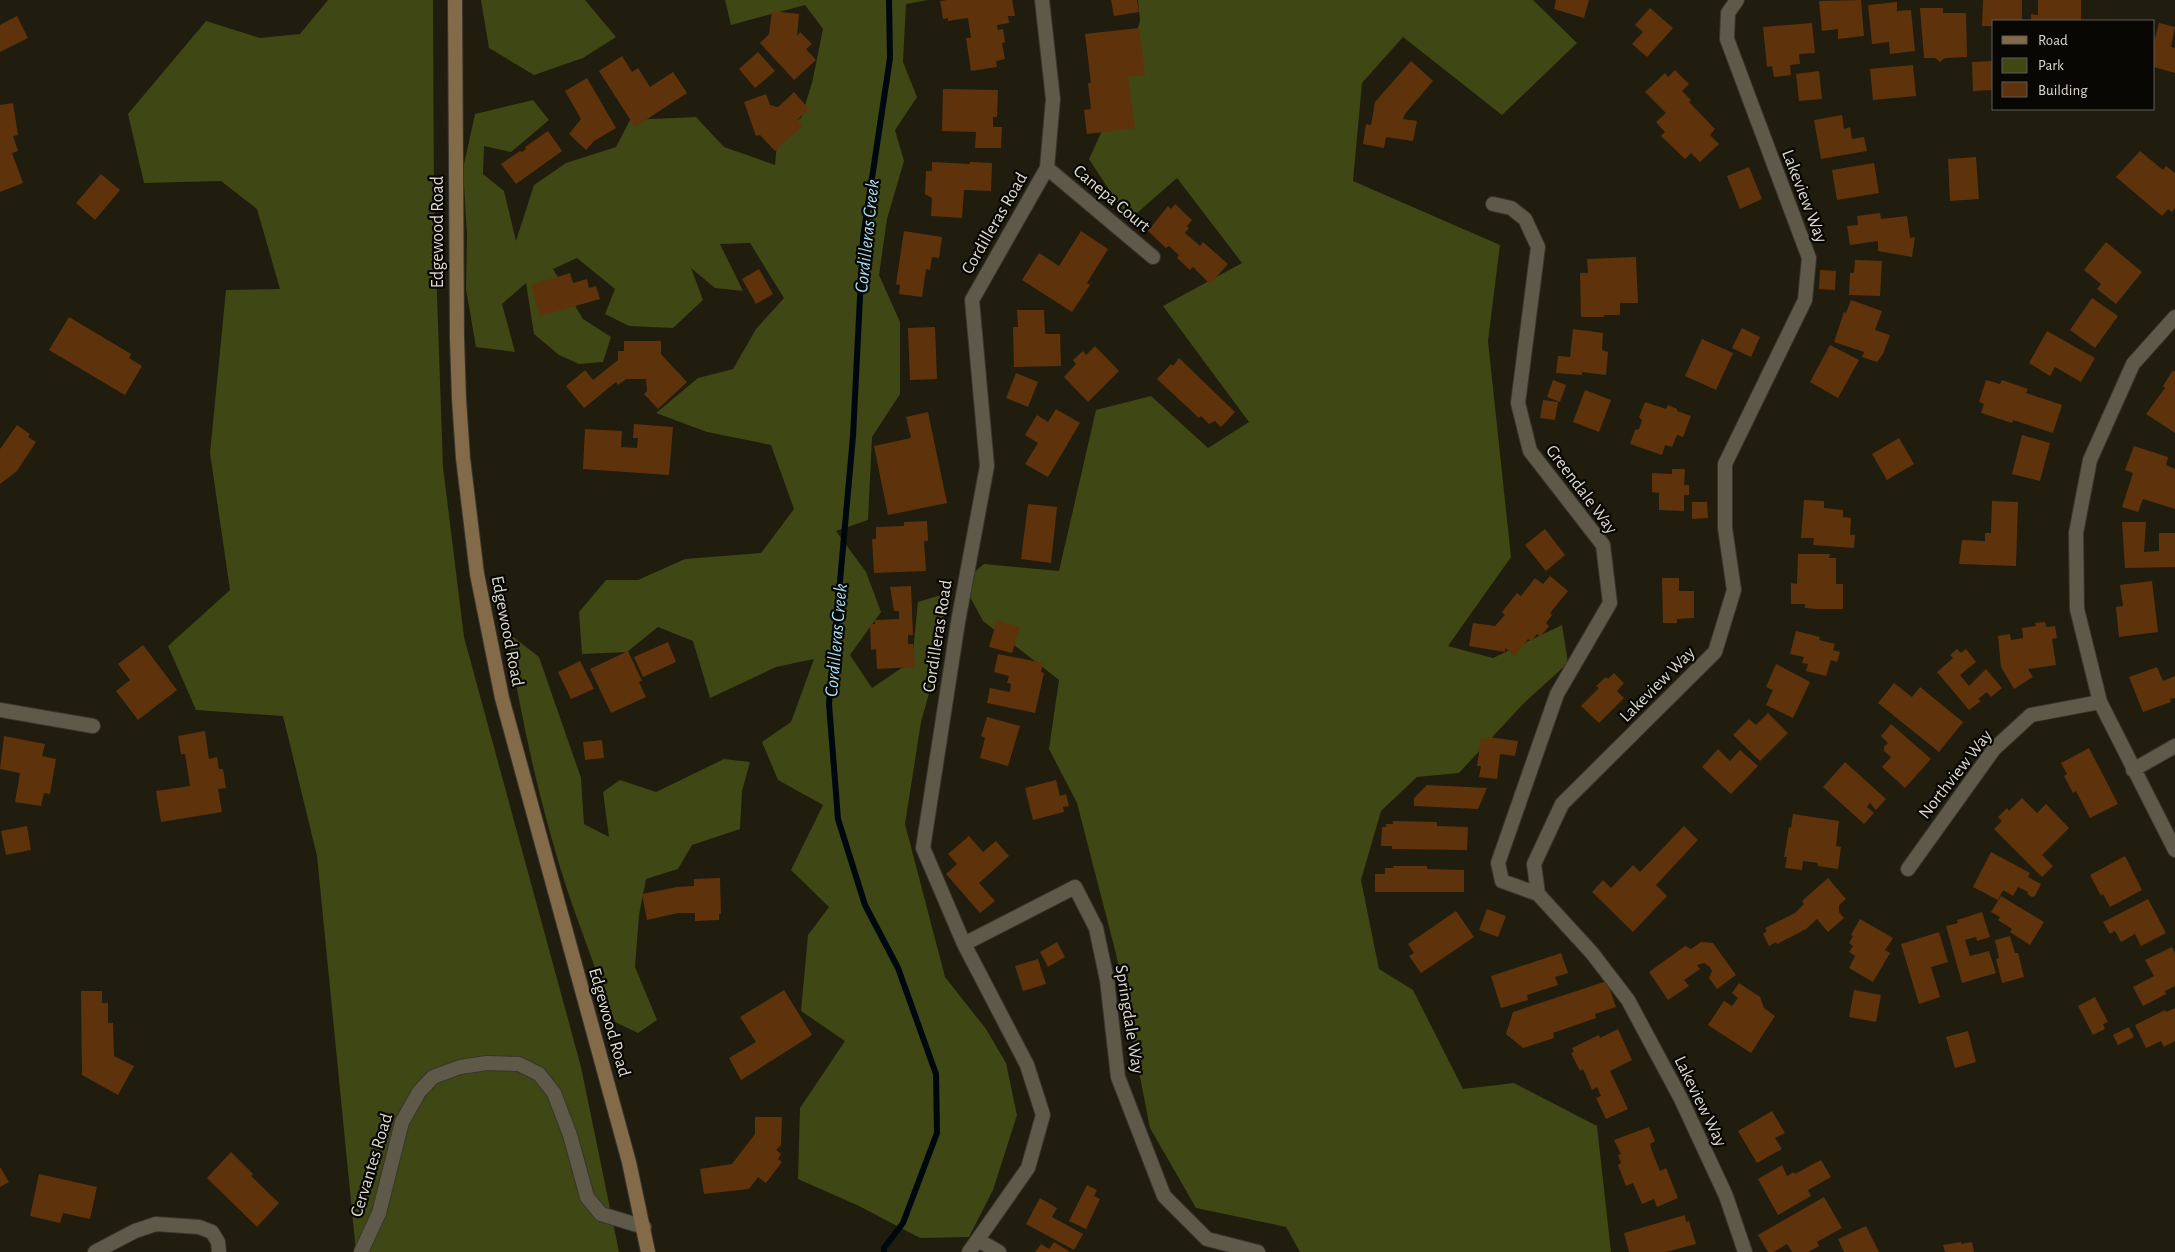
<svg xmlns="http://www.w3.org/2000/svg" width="2175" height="1252" font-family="'Alegreya Sans',sans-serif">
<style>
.green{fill:#3f4715}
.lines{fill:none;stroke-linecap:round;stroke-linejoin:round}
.stream{stroke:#00080f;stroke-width:6}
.building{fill:#5e330c}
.minor-casing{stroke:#39352e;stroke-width:16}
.secondary-casing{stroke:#39352e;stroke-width:16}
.minor{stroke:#5f594a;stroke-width:14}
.secondary{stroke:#836a49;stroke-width:14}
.labels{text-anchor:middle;stroke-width:4.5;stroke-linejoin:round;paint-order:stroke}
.street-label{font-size:18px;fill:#dedbd2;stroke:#080703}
.water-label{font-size:19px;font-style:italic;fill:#a8dff7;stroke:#080703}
</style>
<rect width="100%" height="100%" fill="#201c0e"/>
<path class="green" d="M328,0H433L434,209L443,467L464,637L581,1067L619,1252H356L317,856L283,716L196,710L168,646L230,590L210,453L226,290L280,289L257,209L221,181L144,183L128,114L206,21L260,38L300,34Z
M481,0H585L616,37L583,58L534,75L489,48Z
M725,0H928L906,4L903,62L917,97L895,130L904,161L887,219L879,275L900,322V394L872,437L868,520L836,531L866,572L881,612L850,655L872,688L912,661L918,602L944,594V640L921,722L905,824L945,977L986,1029L1006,1063L1017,1115L993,1190L969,1237L920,1238L859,1206L798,1179L800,1108L845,1041L801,1011L808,935L829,907L791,870L823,805L778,780L762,742L791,722L814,659L776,667L710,698L693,641L658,627L627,652L582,654L579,612L606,580H638L685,559L761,553L794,509L771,445L707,432L656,413L698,378L733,369L756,329L784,298L750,243L720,244L743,291L715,288L691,268L703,300L673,328L629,326L605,314L615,289L577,258L553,269L583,319L611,337L603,362L579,364L559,355L534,334L526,283L502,304L515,352L476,347L466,289L467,236L463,169L475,114L533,100L549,120L511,152L484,146L483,174L504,191L516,241L534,185L566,163L616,147L630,120L696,117L724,147L775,165L778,132L801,118L812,83L823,29L805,5L731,25Z
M1138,0H1533L1577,43L1502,115L1403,37L1362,83L1353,181L1500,245L1488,341L1511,557L1448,646L1493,658L1562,625L1568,663L1523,704L1459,773L1417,777L1381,811L1361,880L1379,969L1413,990L1463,1089L1514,1083L1597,1126L1611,1252H1300L1286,1227L1196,1208L1150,1128L1116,954L1077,803L1049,749L1059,680L983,621L962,582L984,564L1059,571L1096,410L1151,396L1208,448L1249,422L1163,306L1242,263L1177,178L1129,220L1089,159L1112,109L1140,21Z
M507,632L539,657L581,778L584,824L609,837L603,792L620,780L656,792L724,759L750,762L742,791L740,829L692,845L678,869L646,879L639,915L635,967L657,1020L638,1033L615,1022C601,983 586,944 572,904C542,816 522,724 507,632Z"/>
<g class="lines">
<path class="stream" d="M884,1252V1248L903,1223L937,1133L936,1074L898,968L865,905L838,819L829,704L853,436L863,238L890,58L889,0"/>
</g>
<path class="building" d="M947,0H1012L1015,16H1008L1009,23L997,25L998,30L1003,29L1005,42L1002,43L1005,59L996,61L997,67L971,71L966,38H971L968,18L948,21V18L943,19L940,1Z
M1111,0H1137L1139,12L1114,16Z
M1556,0H1589L1584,18L1554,9Z
M1861,0L1864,36L1838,39V29L1822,31L1819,1Z
M1983,0H2022V21H1994V26H1982Z
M2038,0H2081V21H2031V14L2038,15Z
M1897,2V11L1911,10L1915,51L1890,54L1889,42L1872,44L1868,5Z
M1650,8L1673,28L1647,57L1632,44L1643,32L1635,25Z
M1920,8H1943V13H1966L1967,57L1945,58L1940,62L1935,58H1924Z
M772,11L799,14L797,36L800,32L812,44L806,49L816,60L794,80L760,43L769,34Z
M17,16L28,38L0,52V25Z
M1812,23L1815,53L1799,54L1800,64L1790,65L1791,75L1774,77L1772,66L1767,67L1763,27Z
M2159,23L2175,27L2171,47L2175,48V73L2154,67V42Z
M1139,28L1145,75L1128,77L1135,128L1087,134L1084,110L1091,109L1088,83H1091L1085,34Z
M758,52L775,71L755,88L739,69Z
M622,56L632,72L638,68L650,87L673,72L687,93L635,127L599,71Z
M1411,61L1433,81L1405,114L1403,119L1417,121L1413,141L1386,137L1384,148L1363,144L1366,124L1371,125L1375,102Z
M1992,61L1993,90L1973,91L1972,62Z
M1913,65L1916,96L1873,100L1870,69Z
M1675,70L1689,84L1682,91L1691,100L1689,102L1715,129L1710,135L1719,144L1700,162L1691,153L1685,159L1661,136L1665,132L1656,122L1666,113L1645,92L1665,73L1668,77Z
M1819,71L1822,99L1799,101L1796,74Z
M587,78L616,128L594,141L586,150L569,134L581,119L565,91Z
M943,89L998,90L997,117H993V127H1002L1001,148H975L976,132L942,131Z
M794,92L809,109L797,120L802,126L775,151L760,135L756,136L744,102L766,94L770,105L778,107Z
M13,103L18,135L13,136L18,151L12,153L23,183L0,192V105Z
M1842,115L1844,129L1850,127L1852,139L1864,137L1867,151L1821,159L1814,120Z
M548,131L562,151L516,184L501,164L520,151L522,152L526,149L525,147Z
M2140,151L2163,170L2166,166L2175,173V208L2172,212L2168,209L2162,216L2116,177Z
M1976,157L1979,199L1950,201L1948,159Z
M932,162L970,164V162L992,163L991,191L964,190L962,218L931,216L932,198L925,194L926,171H932Z
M1874,163L1879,193L1837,200L1832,170Z
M1749,167L1762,199L1740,209L1727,176Z
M101,174L120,190L95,220L76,203Z
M1175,204L1192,220L1187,226L1189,228L1185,233L1200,246L1203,242L1228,264L1210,284L1193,267L1190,270L1177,258L1179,255L1169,246L1166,248L1148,231L1168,206L1171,209Z
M1880,213L1881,219L1907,216L1910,238L1915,237L1912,257L1878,251V241L1850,245L1847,226L1858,225L1857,216Z
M904,231L942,237L939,258L932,257L930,270L926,269L922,297L899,294L900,285L896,284Z
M1081,231L1108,249L1087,283L1090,285L1072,312L1022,280L1039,253L1059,266Z
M2106,242L2142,272L2116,304L2097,289L2101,284L2084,270Z
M1636,257L1638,303H1620V315H1604V317H1581L1580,273H1588L1587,259Z
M1855,260L1882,261L1880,296L1849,295L1850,273H1854Z
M759,269L773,294L756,304L742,279Z
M1820,270L1836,271L1835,290L1819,289Z
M570,273L573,283L587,279L589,288L596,286L600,299L540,316L531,285Z
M2092,298L2118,316L2095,348L2070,330Z
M1851,300L1882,311L1875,330L1890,335L1883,354L1877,362L1862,357L1864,352L1834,342L1844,312L1846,313Z
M1017,310H1044L1045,334H1060L1061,366L1014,367L1013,327H1018Z
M69,317L131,354L129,358L142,366L125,395L49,350Z
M935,327L937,379L910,380L908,328Z
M1742,328L1760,337L1751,357L1732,348Z
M1573,329L1603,333L1602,350L1608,352L1606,375L1582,372V375L1556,373L1558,356L1570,357Z
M2047,331L2095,358L2081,382L2055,367L2050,376L2029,363Z
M1702,339L1733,353L1716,390L1685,376Z
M624,341H661V354L687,382L658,409L644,394L647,391L646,379H626L618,385L616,382L584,408L566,386L585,370L593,380L618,360V351H624Z
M1830,345L1859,360L1838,398L1810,382Z
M1095,346L1119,371L1088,402L1064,377L1076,364L1073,360L1083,351L1086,355Z
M1179,358L1235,412L1221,427L1215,421L1209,424L1201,416L1199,418L1157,379L1171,364L1173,366Z
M2173,370L2175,372V433L2146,414L2165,388L2163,386Z
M1016,373L1038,382L1028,407L1006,398Z
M1553,380L1566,385L1560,402L1547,397Z
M1986,380L2000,384L2002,380L2028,389L2026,393L2062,405L2053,433L2013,420L2012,423L1981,413L1984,404L1979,402Z
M1585,390L1611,400L1599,432L1573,422Z
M1543,400L1558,402L1555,420L1540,418Z
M1645,402L1666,409L1668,405L1677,409V411L1691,416L1683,437L1677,435L1672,447L1665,445L1662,455L1630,444L1635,430L1639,429L1642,420L1639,417Z
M1056,409L1080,423L1048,477L1025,464L1038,443L1025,435L1037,415L1048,422Z
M928,412L947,503L888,515L874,446L911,438L906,417Z
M634,424L673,427L669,475L583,469L585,429L622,431L621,447L637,448L638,438H633Z
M17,425L30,434L28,437L36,442L17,471L0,484V449Z
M2022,435L2050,443L2040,481L2012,474Z
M1899,438L1914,464L1887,480L1872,454Z
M2134,446L2168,457L2166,465L2175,469V509L2143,499L2138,512L2122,507L2133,473L2125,470Z
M1672,469H1685L1684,485H1689V495H1684V511L1659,510V493L1652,492V473L1672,474Z
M1804,500L1824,501V508L1843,510V517L1851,518L1850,535H1855L1854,548L1813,545L1814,538H1801Z
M1992,501L2018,502L2016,566L1959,564L1962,540L1985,541V533H1991Z
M1692,502H1707L1708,518L1692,519Z
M1028,504L1057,507L1051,563L1021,559Z
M927,521L928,541H924L926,571L874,573L872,539H876V527L904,526V522Z
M2122,522H2146L2144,552L2159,551V533H2175V567L2125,568Z
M1545,529L1565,555L1546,571L1525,545Z
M1798,554H1830L1829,558H1836V584H1843V609H1816L1805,608V604H1791V583L1797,584Z
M1550,576L1568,591L1550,613L1552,615L1546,623L1549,626L1540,637L1537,634L1531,641L1528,639L1515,656L1505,648V652L1469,646L1473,623L1495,626L1505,615L1502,612L1517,593L1521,596L1535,578L1543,584Z
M1662,578H1679V591H1694V618L1677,619V623H1663Z
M2152,581L2158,632L2119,637L2116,607L2123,606L2120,585Z
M911,586L913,635H908V644H913L915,667L877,669L876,649L871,650L870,624H875V620L899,619V611H894L890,587Z
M997,620L1020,627L1012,653L989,647Z
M2045,622L2046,627L2055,626L2057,638L2052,639L2056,665L2028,669L2033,677L2014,689L2001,667L1998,636L2010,634L2011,640L2023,638L2022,628L2036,626L2035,623Z
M1796,631L1820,637L1819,640L1835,644L1833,650L1840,652L1837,662L1831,660L1826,676L1806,671L1808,664L1802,663L1804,657L1790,654Z
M668,642L676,662L643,677L634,657Z
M143,645L177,690L138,720L116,691L130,680L118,664Z
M1957,649L1961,653L1966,649L1976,662L1960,675L1969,686L1986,669L2002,688L1991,697L1987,692L1978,699L1981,701L1969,710L1937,672L1953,658L1950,655Z
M628,651L642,681L639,682L646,697L611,713L590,669Z
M998,654L1043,663L1041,672L1044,673L1035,713L987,703L990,688L1010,692L1011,684L1007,683L1009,676L994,672Z
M580,661L594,689L571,699L558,672Z
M1776,664L1810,682L1793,718L1766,705L1773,690L1766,687Z
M2157,667L2163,681L2175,676V698L2170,699L2171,702L2143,712L2129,677Z
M1614,673L1624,683L1617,691L1624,698L1599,723L1581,706L1599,688L1596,686L1606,677L1608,679Z
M1894,683L1912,697L1920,687L1963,722L1939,752L1878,703Z
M1768,713L1788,733L1760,761L1733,735L1749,719L1756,725Z
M987,717L1020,726L1008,766L980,758L985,738L981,736Z
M1891,724L1931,759L1905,788L1882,767L1891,757L1884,751V747L1888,743L1881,736Z
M205,731L209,759L217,757L219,769H223L226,788L218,789L222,812L161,822L156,791L190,786L185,754H181L178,736Z
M4,736L45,744L42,756L56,759L50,794L44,793L41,806L15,802L20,773L0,769Z
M1488,737L1518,741L1515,756L1500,754L1497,779L1479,777L1481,766H1477L1481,738L1488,739Z
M602,740L604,758L585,760L583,742Z
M2089,748L2118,804L2090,818L2076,791L2073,793L2064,776L2067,774L2061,763Z
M1718,749L1730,761L1740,750L1758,766L1731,794L1702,767Z
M1845,762L1886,799L1876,810L1870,803L1867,807L1874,813L1864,824L1823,787Z
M1056,780L1060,796L1066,794L1069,806L1063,807L1064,812L1033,820L1025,788Z
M1427,785L1487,788L1478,809L1414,806V798Z
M2022,798L2037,813L2046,804L2069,828L2042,855L2053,866L2042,877L1994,829L2002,821L1998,817L2007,808L2009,811Z
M1793,814L1839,821L1836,846L1841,847L1838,869L1818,866V863L1803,861L1802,870L1785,868L1787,857H1784L1789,827L1791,828Z
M1393,821L1437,822V826L1468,827L1467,850L1392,849V846H1381L1382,827H1386V824H1393Z
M27,826L31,850L6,855L1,831Z
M1684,826L1698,840L1656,885L1667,896L1633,932L1592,892L1603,880L1611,888L1633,865L1640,872Z
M969,836L983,852L996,841L1009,856L979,883L995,901L980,913L946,874L957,864L948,854Z
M1991,852L2030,873L2028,877L2041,884L2035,896L2032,897L2027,894L2028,892L2018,887L2013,896L2003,890L1998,900L1973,887Z
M2125,856L2142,890L2110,907L2103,894L2101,896L2090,875Z
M1393,866H1427V869L1464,870V892H1375V874H1385V868H1394Z
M720,878L721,914H719V920L695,921V913H678L647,920L642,894L677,887L694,886V879Z
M1828,878L1846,899L1839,905V912L1844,918L1828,932L1817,919L1806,929L1777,944L1776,942L1769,946L1763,934L1767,931L1765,928L1795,913L1804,904L1802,901Z
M2001,896L2044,922L2030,945L2010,932L2012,929L1998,920L2000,917L1991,912Z
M2148,899L2166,933L2141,946L2135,934L2121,942L2115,931L2110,934L2103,922Z
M1487,909L1506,916L1498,937L1479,930Z
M1456,911L1474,937L1421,973L1409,956L1414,953L1408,944Z
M1982,912L1990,937L1977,941L1976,937L1965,940L1970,956L1989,951L1996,973L1962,983L1946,926L1958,923L1957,920Z
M1860,919L1893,938L1885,950L1890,953L1873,982L1849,968L1855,956L1849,952L1853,946L1849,943L1853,936L1851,935Z
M1939,932L1948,962L1931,967L1940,997L1919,1004L1901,944Z
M2010,936L2015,953H2018L2024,977L2002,983L1996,959L1999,958L1995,940Z
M1057,942L1065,957L1048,967L1040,952Z
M1701,942L1713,943L1736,975L1717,989L1709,978L1712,971L1710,967L1704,963L1700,964L1697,965L1700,969L1684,980L1689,986L1668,1000L1649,972L1685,946L1691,949Z
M2172,947L2175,953V986L2165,991L2166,994L2143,1006L2133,987L2154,976L2145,960Z
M1561,953L1568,973L1555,977L1558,985L1527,995L1528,1000L1501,1008L1491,976Z
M1038,959L1046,984L1023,991L1015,966Z
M1607,981L1616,1007L1595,1014L1596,1018L1553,1033L1554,1038L1523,1048L1506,1034L1513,1012Z
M1739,983L1760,997L1764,1008L1775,1016L1751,1053L1708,1025L1724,1001L1732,1006L1738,998L1732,993Z
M784,990L812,1035L741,1080L729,1058L756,1042L740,1017Z
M1854,990L1881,995L1876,1022L1849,1017Z
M81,991H102V1003H108V1023H113L114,1056L134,1066L118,1095L82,1075Z
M2095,997L2108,1022L2103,1024L2105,1029L2093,1035L2078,1006Z
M2175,1008V1041L2164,1047L2161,1041L2146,1048L2135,1025L2165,1010L2166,1012Z
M2129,1027L2134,1037L2118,1045L2113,1035Z
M1618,1029L1632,1060L1610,1071L1628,1109L1606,1119L1596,1098L1601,1096L1597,1087L1592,1090L1583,1069L1580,1071L1571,1053L1574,1052L1572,1048L1599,1035L1600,1038Z
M1968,1031L1976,1062L1955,1068L1946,1037Z
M1772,1111L1785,1133L1775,1138L1782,1149L1757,1163L1738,1131Z
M755,1117H782L781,1145L776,1150L781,1154L778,1159L782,1162L766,1183L758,1177L749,1189L704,1194L700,1169L732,1164L755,1134Z
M1649,1127L1655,1141L1650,1144L1652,1151L1660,1171L1666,1168L1678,1198L1657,1207L1654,1199L1642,1204L1633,1183L1626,1186L1618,1165L1621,1163L1618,1155L1621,1154L1614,1140Z
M231,1152L253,1174L251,1176L279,1203L257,1227L207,1178Z
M1821,1160L1831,1177L1808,1190L1811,1196L1778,1215L1758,1179L1782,1165L1787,1176L1794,1172L1795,1174Z
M0,1167L9,1182L0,1187Z
M39,1174L97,1187L90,1219L63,1213L60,1223L30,1216Z
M1087,1185L1097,1190L1094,1196L1100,1199L1086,1229L1069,1221Z
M1824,1197L1842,1228L1817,1242L1819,1246L1808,1252H1792L1787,1244L1774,1252H1768L1758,1235Z
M1040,1198L1057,1208L1052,1217L1083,1234L1074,1250L1026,1224Z
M1685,1215L1686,1222L1689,1221L1696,1244L1666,1252H1629L1624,1233Z
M1866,1226L1879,1252H1844L1838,1239Z
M1054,1242L1070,1252H1035L1041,1244L1049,1249Z
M1961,1242V1244L1972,1242L1974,1252H1945L1943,1245Z"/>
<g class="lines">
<defs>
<path id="minor" d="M1737,0L1728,13L1727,39L1809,258L1805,300L1725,464V528L1734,590L1715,652L1562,804L1534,864L1538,894L1592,953L1628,1000L1681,1099L1726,1196L1745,1252
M1047,168L1153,257
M1493,204L1511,208L1525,219L1538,247L1518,403L1530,451L1603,545L1610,603L1557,694L1498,863L1502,881L1538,894
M2175,317L2133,364L2090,460L2076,533L2077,609L2100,702L2175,850
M0,710L93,726
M2133,770L2175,746
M1908,869L1994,749L2031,715L2100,702
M964,944L1075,887L1096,928L1107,980L1118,1077L1164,1196L1207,1239L1258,1252
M978,1240L999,1252
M95,1252L135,1231L156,1224L199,1227L212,1232L218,1242L219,1252
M361,1252L379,1213L402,1122L419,1092L433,1077L460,1067L487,1063L519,1064L539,1074L554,1093L570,1135L587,1197L601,1214L644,1227
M969,1252L1028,1168L1043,1115L1027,1065L964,944L923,848L958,622L987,466L972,300L1047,168L1053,99L1042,0"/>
<path id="secondary" d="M455,0L457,338L459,399L463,458L477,574L502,698L629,1162L648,1252"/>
</defs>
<use href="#minor" class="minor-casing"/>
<use href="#secondary" class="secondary-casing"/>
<use href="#minor" class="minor"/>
<use href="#secondary" class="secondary"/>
</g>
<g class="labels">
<g class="street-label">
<text transform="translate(1805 196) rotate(69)" y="6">Lakeview Way</text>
<text transform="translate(1112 198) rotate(40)" y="6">Canepa Court</text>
<text transform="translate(994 223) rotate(-60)" y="6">Cordilleras Road</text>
<text transform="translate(437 232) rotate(-90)" y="6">Edgewood Road</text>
<text transform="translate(1582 489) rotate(53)" y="6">Greendale Way</text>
<text transform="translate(508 631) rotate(79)" y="6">Edgewood Road</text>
<text transform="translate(937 636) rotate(-81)" y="6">Cordilleras Road</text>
<text transform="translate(1657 684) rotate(-45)" y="6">Lakeview Way</text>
<text transform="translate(1955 774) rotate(-52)" y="6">Northview Way</text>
<text transform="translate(1130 1019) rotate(81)" y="6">Springdale Way</text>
<text transform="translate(610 1022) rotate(74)" y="6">Edgewood Road</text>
<text transform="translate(1701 1101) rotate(64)" y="6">Lakeview Way</text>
<text transform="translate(371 1165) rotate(-73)" y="6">Cervantes Road</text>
</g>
<g class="water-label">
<text transform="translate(866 236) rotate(-84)" y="7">Cordilleras Creek</text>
<text transform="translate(835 640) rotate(-85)" y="7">Cordilleras Creek</text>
</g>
</g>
<rect x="1992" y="20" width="162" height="90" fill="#080703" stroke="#5e5c56"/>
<rect x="2002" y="36" width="25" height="8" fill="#836a49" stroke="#5e5c56"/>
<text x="2038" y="45" font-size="15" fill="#dedbd2">Road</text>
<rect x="2002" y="58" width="25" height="15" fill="#3f4715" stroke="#5e5c56"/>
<text x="2038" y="70" font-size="15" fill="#dedbd2">Park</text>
<rect x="2002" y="82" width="25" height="15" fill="#5e330c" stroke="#5e5c56"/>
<text x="2038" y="95" font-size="15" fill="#dedbd2">Building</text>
</svg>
